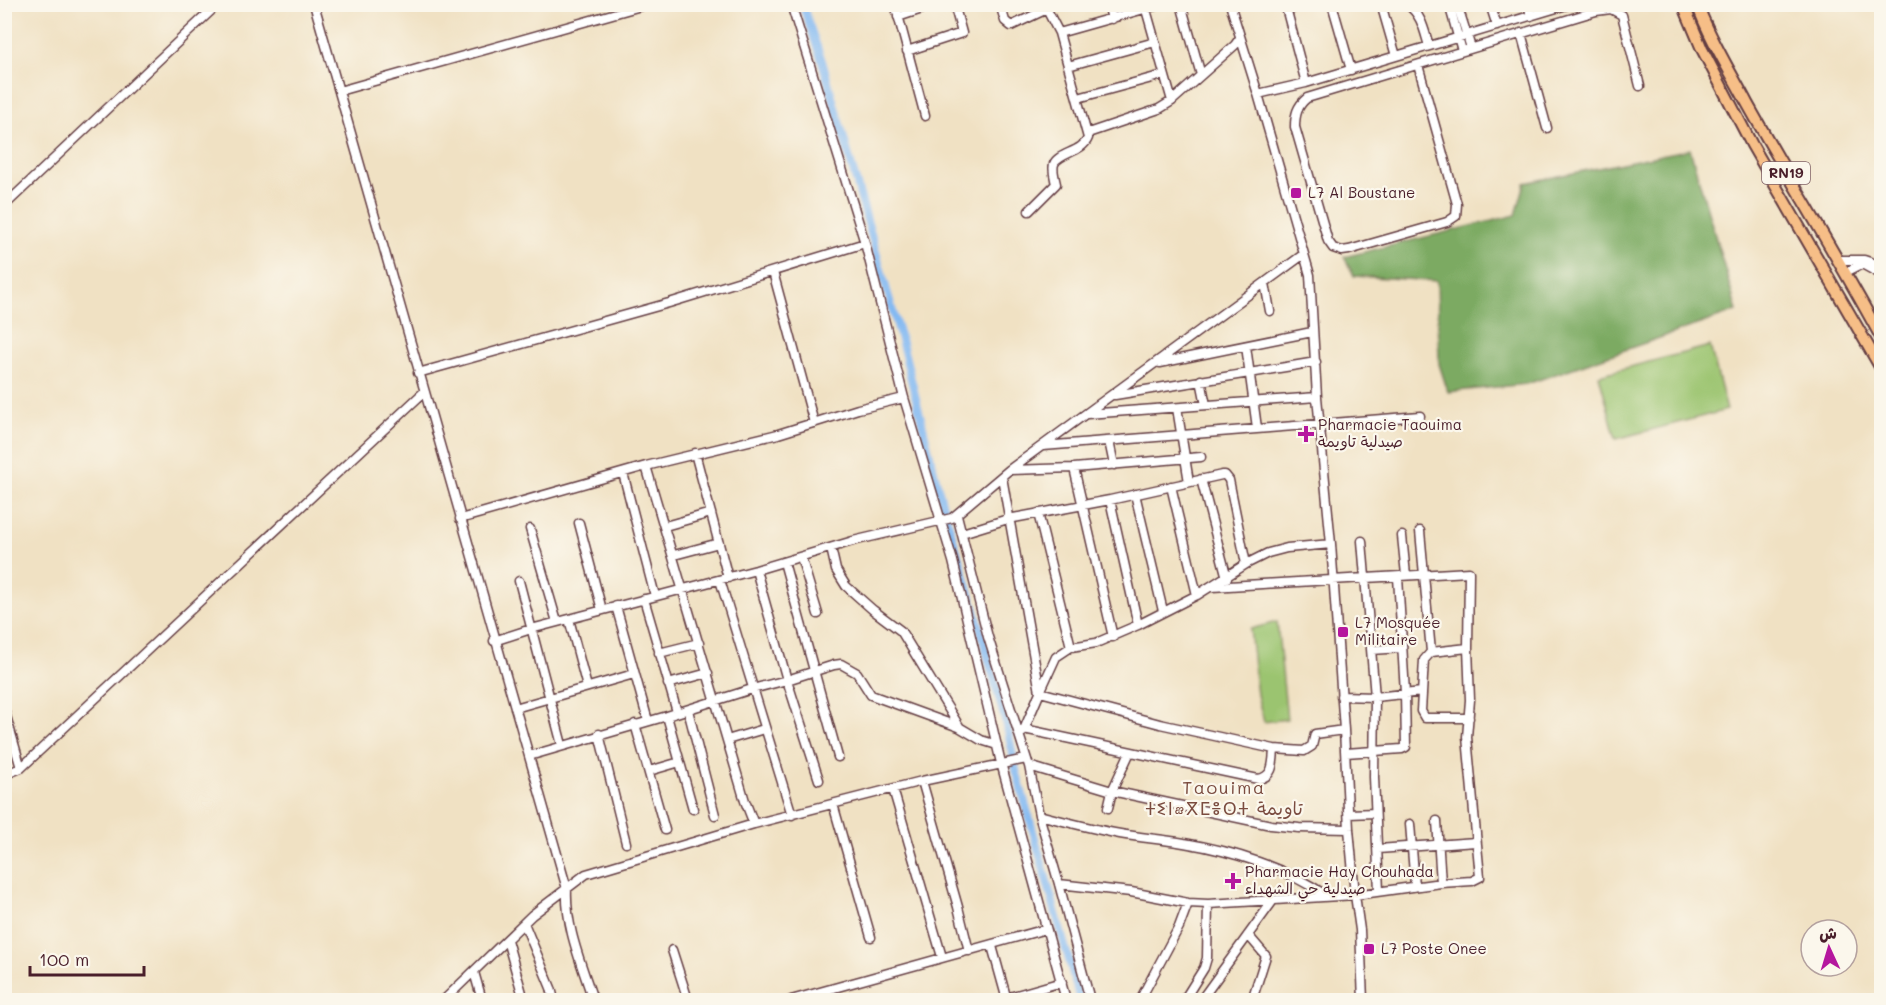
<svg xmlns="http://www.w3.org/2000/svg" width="1886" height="1005" font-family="Mali,'Playpen Sans Arabic','Noto Sans Tifinagh',sans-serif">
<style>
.green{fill:#9bc470;stroke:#72724e;stroke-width:1.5}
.forest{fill:#7caa62;stroke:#636446;stroke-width:1.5}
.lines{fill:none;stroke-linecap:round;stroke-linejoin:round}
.canal{stroke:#83b9f2;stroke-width:8}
.minor-casing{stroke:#633c42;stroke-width:11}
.major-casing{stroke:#633c42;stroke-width:14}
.minor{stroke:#fff;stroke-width:8}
.major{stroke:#f6be87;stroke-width:10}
.poi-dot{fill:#b5179e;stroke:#fbf7ec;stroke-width:2}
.labels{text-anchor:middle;stroke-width:4.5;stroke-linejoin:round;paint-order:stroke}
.shield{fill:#fbf7ec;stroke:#7f6065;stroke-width:1.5}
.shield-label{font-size:14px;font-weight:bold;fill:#4a1f2b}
.poi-label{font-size:15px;fill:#4a1f2b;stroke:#fbf7ec;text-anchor:start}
.quarter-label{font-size:18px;letter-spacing:1.5px;fill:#7b4c40;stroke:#fbf7ec}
</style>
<rect width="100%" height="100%" fill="#fbf7ec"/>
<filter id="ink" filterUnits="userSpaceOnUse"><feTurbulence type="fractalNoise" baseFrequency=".0167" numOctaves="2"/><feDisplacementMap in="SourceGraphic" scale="12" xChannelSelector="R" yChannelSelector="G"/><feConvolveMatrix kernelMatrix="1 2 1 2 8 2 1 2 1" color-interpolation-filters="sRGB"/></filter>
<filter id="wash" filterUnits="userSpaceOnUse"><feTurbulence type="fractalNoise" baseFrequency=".008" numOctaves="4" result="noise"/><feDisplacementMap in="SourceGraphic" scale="24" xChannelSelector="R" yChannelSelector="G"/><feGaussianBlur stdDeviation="1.35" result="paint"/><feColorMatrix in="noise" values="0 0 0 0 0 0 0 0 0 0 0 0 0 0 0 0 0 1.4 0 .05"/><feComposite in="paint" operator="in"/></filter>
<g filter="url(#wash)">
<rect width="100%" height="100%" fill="#f0e1c3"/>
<path class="green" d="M1710,346L1727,410L1616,439L1599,375Z
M1277,622L1287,719L1264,722L1257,695L1250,629Z"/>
<path class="forest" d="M1690,149L1737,311L1527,384L1448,392L1439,364L1437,281L1354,276L1344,257L1516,215L1525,183Z"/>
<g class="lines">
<path class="canal" d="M802,4L822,61L903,347L942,503L975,610L1008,731L1016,770L1080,1000"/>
</g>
</g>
<g filter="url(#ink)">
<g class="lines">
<defs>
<path id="minor" d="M314,4L567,889C565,927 582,965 593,1000
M791,4L865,243L904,398L953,561L1001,763L1066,1000
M895,4L925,116
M1000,4L1005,21L1011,26L1045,10
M1108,4L1112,19
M1181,4L1201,75
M1230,4L1258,94L1310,275L1317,397L1331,544L1344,730L1349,829L1355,895L1360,930L1363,1000
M1285,4L1306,83
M1332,4L1351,70
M1381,4L1396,56
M1407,4C1422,15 1424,30 1429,46
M1449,4L1462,51
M1457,4L1471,48
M1490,4L1497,26
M1528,4L1531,16
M1145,6L1172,101
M1286,10L1310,4
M898,17L937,4
M1059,33L1162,4
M1521,33L1547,128
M907,51L962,33L954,4
M1418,65L1457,204L1456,216L1447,222L1349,250L1342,251L1333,248L1328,241L1295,127C1295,115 1297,106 1307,98L1596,11L1611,9L1622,15L1640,86
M1068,66L1155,42
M339,91L648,4
M1258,94L1306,83L1570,4
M1078,98L1163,75
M1088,133L1159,109L1172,101L1235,45L1240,38
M4,206L218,4
M1029,211L1056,184C1055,179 1052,170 1054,164C1058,153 1083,152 1088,138L1059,33L1044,4
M1839,260H1864L1882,266
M773,272L814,423
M1846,272L1862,264L1882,275
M1265,283L1270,311
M1246,346L1257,428
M1160,363L1312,332
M418,373L669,303L865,243
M1201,380L1206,405
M1115,395L1316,362
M1177,408L1189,482
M1087,414L1317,397
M1109,441L1114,465
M1043,446L1420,416
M695,453L728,578
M646,466L745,801L754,824
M1074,468L1113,637
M1010,470L1074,468L1201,457
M623,473L655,596
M1002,477L1040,692L1023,732
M1201,479L1227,578
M1171,486L1197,595
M1135,494L1163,611
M1110,500L1138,625
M1038,513L1071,647
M957,515L988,637L1029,766L1039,815L1059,884L1090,1000
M460,519L646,466L778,434L858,409L904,398
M579,523L602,610
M665,526L711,513
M530,529L557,622
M1420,531L1431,652
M962,533L1008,519L1110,500L1222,475H1225L1229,480L1246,564
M1402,536L1406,575
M1362,541L1375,697L1374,777L1379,891
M1331,544L1287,548L1268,553L1246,564L1197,595L1138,625L1096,643L1071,647L1056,657L1040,692L1160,724L1274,749L1304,751L1312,746L1315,734L1344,730
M831,548L836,570L846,586L873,610L901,631L959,726
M674,555L719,543
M801,557L818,614
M784,562L838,757
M720,580L792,815
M519,581L562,745
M644,599L677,712
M616,606L648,721
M569,619L587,687
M494,641L531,629L756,570L853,541L952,518L1009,470L1304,254
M1468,648L1431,652L1424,660L1421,711L1425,718H1469
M1372,650L1402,648
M659,653L699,643
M668,684L708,673
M1341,696L1375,697L1422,692
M515,708L634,674
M4,709L21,768
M688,710L715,815
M667,716L693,809
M635,724L665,830
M1024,729L1258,779C1274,777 1273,762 1274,749
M599,734L626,843
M727,740L764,729
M1346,753L1402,749L1406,747L1405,693L1398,577
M529,756L667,716L752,689L787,680L756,570
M1029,766L1112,791L1271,825L1299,828L1349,829
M649,771L680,762
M4,775L21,768L424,392
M819,780L787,680L834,665L841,664L857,673L871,695L959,727L981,740L997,745
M922,781L958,907L969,951
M893,789L942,957
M833,804L871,937
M1108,808L1112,791L1130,752
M1349,814L1375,813
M1039,815C1066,822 1093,829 1120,834C1142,838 1163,839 1184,843C1233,851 1286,868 1327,896
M1437,821L1441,883
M1410,824L1415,886
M1378,849L1476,842
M1059,884L1131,892L1188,903L1208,904L1355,895L1441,883L1472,881L1480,877L1467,737L1470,700L1468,648L1469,572L1212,587
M524,923L551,988L554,1000
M1248,935L1266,956L1252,1000
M507,940L524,1000
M992,946L1007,1000
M672,950L688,1000
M474,972L482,1000
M1006,998L1062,982
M444,1000L532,915L586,874L754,824L922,781L1026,759
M791,1000L1046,929
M1140,1000L1179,927L1188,903
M1184,1000L1204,968L1207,958L1208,904
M1201,1000L1272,902"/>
<path id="major" d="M1683,4L1702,49L1752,145L1882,370
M1697,4C1710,39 1730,71 1747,103C1791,182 1839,259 1882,339"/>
</defs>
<use href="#minor" class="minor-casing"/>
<use href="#major" class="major-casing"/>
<use href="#minor" class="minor"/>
<use href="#major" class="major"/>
</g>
</g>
<g class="poi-dot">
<rect x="1290" y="187" width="12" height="12" rx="3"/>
<path d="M1303 425h6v6h6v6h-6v6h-6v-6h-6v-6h6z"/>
<rect x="1337" y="626" width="12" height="12" rx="3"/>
<path d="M1230 872h6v6h6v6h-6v6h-6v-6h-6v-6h6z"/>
<rect x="1363" y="943" width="12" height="12" rx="3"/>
</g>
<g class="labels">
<rect class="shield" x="1762" y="162" width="48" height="22" rx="4.5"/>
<g class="shield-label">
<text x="1786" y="178">RN19</text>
</g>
<g class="poi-label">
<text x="1308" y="198">L7 Al Boustane</text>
<text x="1318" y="430">Pharmacie Taouima<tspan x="1318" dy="17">صيدلية تاويمة</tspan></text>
<text x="1355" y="628">L7 Mosquée<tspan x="1355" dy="17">Militaire</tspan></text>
<text x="1245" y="877">Pharmacie Hay Chouhada<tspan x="1245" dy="17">صيدلية حي الشهداء</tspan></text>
<text x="1381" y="954">L7 Poste Onee</text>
</g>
<g class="quarter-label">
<text x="1224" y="794">Taouima<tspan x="1224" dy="21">ⵜⵉⵏ•ⴳⵎⴻⵔⵜ تاويمة</tspan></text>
</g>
</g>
<rect width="1886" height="1005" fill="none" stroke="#fbf7ec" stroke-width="24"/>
<g transform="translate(1829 948) rotate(356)"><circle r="28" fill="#fbf7ec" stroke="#b4a19f" stroke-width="1.5"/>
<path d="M0-4.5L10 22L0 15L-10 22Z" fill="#b5179e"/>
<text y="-9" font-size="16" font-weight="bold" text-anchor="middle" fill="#4a1f2b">ش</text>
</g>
<path d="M30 966v9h114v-9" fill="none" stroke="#4a1f2b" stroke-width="3"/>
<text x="39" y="966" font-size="18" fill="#4a1f2b" stroke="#fbf7ec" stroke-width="4.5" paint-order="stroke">100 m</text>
</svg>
